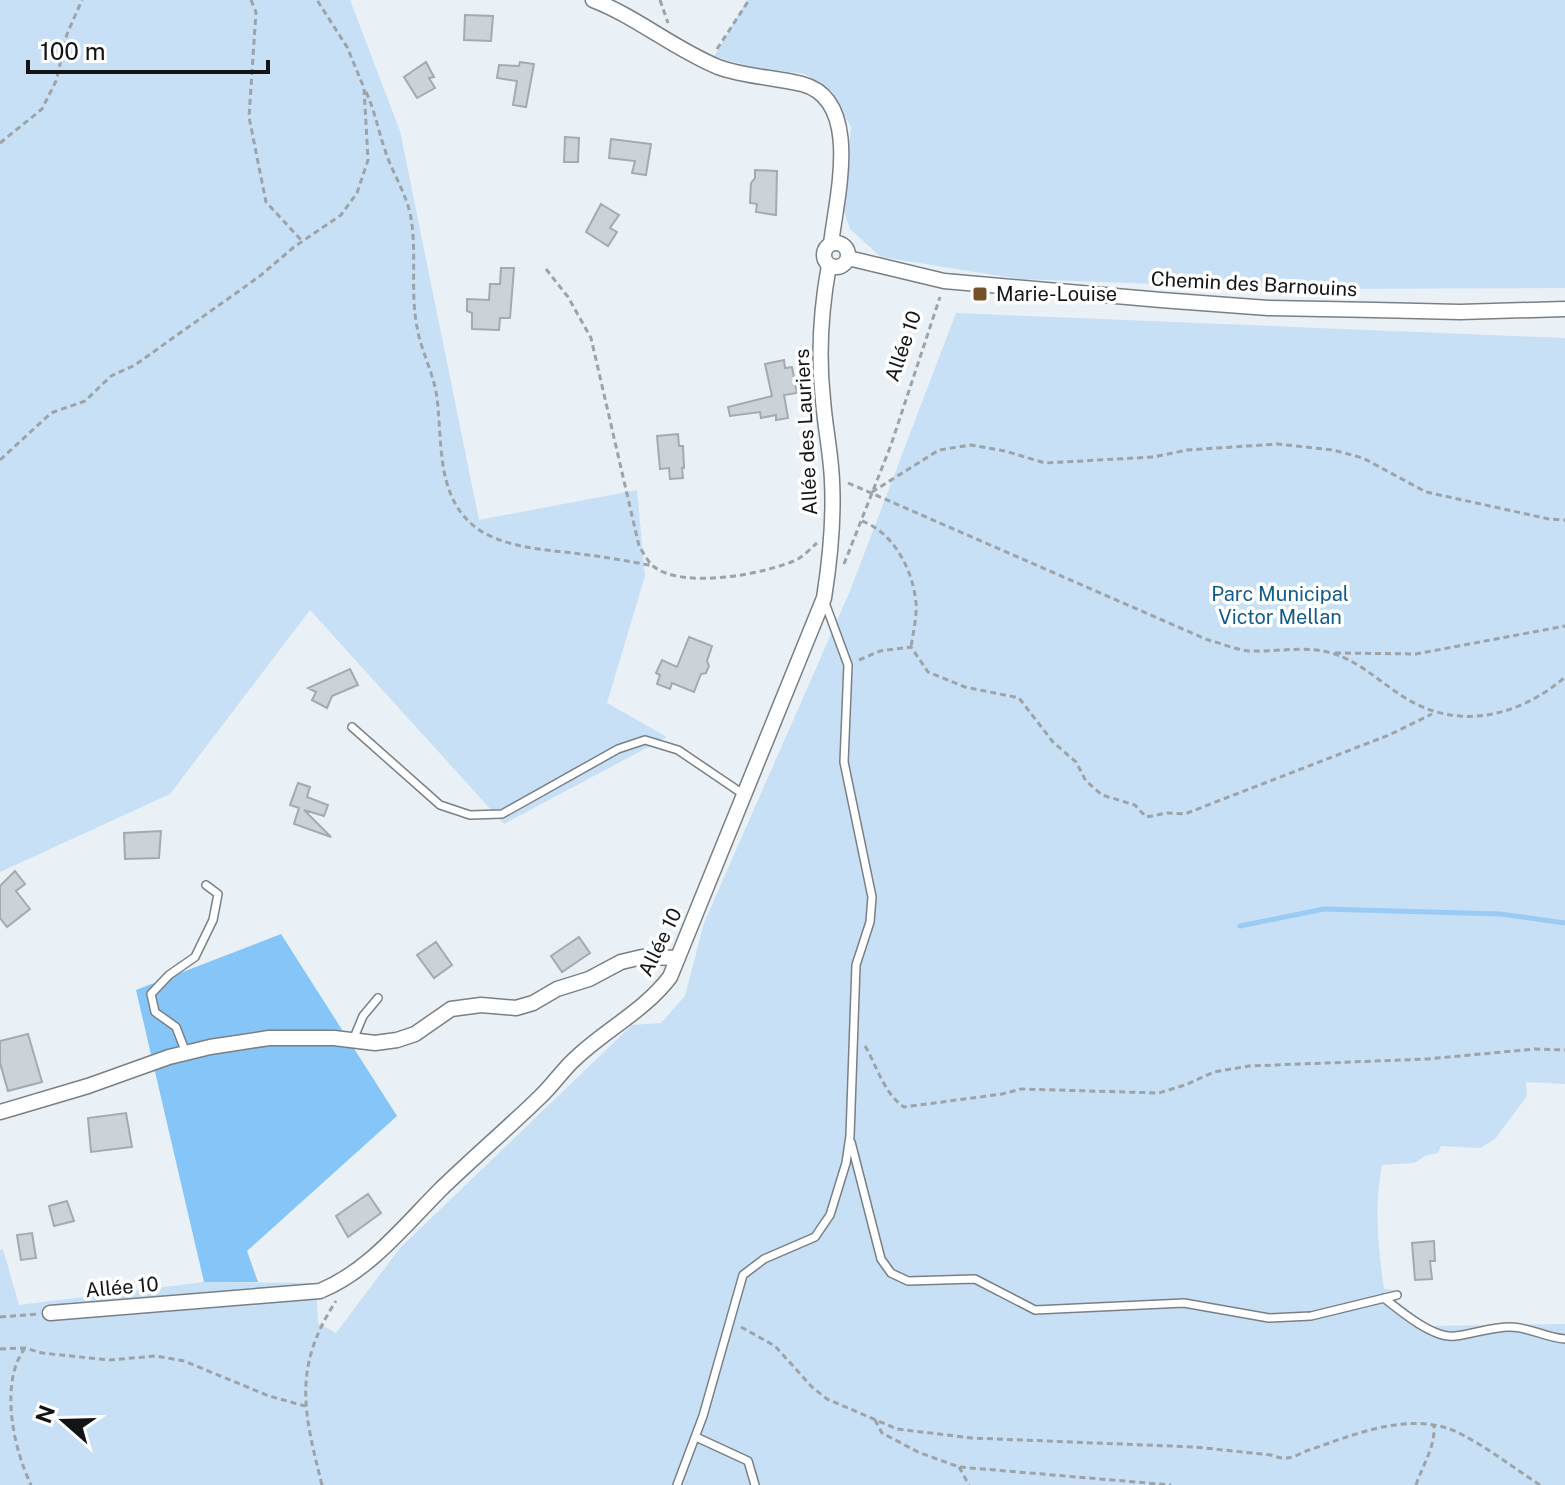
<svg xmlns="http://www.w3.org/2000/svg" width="1565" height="1485" font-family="'Public Sans',sans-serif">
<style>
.green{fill:#c7e0f5}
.forest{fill:#85c5f8}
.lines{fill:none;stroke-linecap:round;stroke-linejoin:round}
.stream{stroke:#99cbf5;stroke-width:5}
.building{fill:#cbd2d8;stroke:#a4aab0;stroke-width:2}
.lane-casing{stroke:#798085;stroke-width:10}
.street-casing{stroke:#798085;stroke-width:17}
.path{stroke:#9da3a7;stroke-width:3;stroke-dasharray:6 4;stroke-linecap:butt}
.lane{stroke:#fff;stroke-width:7}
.street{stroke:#fff;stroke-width:14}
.poi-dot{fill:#735129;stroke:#fff;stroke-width:3}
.labels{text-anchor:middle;stroke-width:7;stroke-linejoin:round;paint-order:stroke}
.street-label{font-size:20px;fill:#121416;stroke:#fff}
.poi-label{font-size:20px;fill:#121416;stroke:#fff;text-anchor:start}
.park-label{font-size:20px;fill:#125a8a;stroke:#fff}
</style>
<rect width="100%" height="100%" fill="#e9f0f6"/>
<path class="green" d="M0,0H350L400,131L479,520L637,490L645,576L607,703L667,737L504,824L310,610L170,794L0,872Z
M747,0H1565V288L1293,289L1020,279L881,257L850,229L843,208L851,127L832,92L805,74L758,68L714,57Z
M956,313L1565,338V1084L1526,1082L1527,1096L1495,1139L1480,1148L1441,1146L1438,1153L1425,1156L1414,1163L1382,1165C1374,1206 1378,1248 1384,1289L1395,1290L1397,1303L1431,1326L1565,1324V1485H0V1250L3,1249L19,1305L204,1282L316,1283L318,1323L336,1333L400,1248L632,1025L661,1023L685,996L704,923L850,591Z"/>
<path class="forest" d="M281,934L397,1116L247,1251L258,1282H204L136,990Z"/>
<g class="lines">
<path class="stream" d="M1240,926L1324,909L1500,914L1565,923"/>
</g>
<path class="building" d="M465,15L493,16L491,41L464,40Z
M426,62L434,77L429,78L435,88L417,98L404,77Z
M520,62L534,64L526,107L513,105L517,81L497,78L499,65L519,66Z
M565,137L579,138L578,162H564Z
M611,139L651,144L646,175L632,173L635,161L609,158Z
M755,170L777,171L776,215L756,212L757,204L750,203L751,183L755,178Z
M601,204L619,215L610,228L617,232L608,246L586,232Z
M501,268H514L510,318H500L499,330L472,329V313L467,311V299L489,300L490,284H500Z
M784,360L785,368L792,367L797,393L784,395L788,418L776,420V415L761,418L760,412L730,416L728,407L772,396L765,364Z
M678,434L679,446H683L684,468H682L683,478L670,479L669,468L660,469L657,436Z
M689,637L712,646L707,661L709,666L706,673L701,674L694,692L672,683L670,689L657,684L660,675L656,673L662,660L677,667Z
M350,669L358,685L332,696L327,708L312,700L316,692L308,688Z
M298,783L310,787L307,797L328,805L324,816L304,810L331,837L294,824L299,808L290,805Z
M161,831L159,858L125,859L124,833Z
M15,871L25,884L16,891L30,909L7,927L0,918V886Z
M579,937L590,953L562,972L551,956Z
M436,942L452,965L434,978L417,955Z
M28,1034L42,1082L8,1091L0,1063V1041Z
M126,1113L132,1147L91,1152L88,1118Z
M368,1194L381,1213L348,1237L336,1216Z
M67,1201L74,1221L54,1226L49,1206Z
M32,1233L36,1258L21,1260L17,1235Z
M1434,1241L1435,1261H1430L1432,1279L1415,1280L1412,1243Z"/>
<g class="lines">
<defs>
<path id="lane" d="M352,727L440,805L470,815L502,814L618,749L645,740L678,750L743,794
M353,1040L363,1016L378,998
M186,1053L176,1027L155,1012L151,994L169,975L195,957L213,920L218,894L206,885
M851,1142L881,1259L891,1273L908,1281L975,1279L1035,1310L1184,1303L1269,1318L1311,1316L1397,1295
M1384,1298C1400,1311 1434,1339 1455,1336C1473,1334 1491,1327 1510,1327C1530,1327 1546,1338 1565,1339
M696,1437L748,1461L755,1485
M677,1485L703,1416L743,1275L764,1259L815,1237L830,1215L846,1163L850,1136L856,965L870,922L872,897L844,762L848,665L824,600"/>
<path id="street" d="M593,0C637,17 674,49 718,67C745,77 774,77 802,84C863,100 836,199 831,244
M824 255a12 12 0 1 1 24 0a12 12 0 1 1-24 0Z
M848,258L944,281L1161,300L1268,308L1375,310L1460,312L1565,309
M0,1112L88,1086L169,1057L210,1047L269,1038H334L375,1043L397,1040L415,1034L451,1009L481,1005L516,1008L533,1003L557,989L589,979L621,962L642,957L678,958
M50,1313L320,1291C369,1271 404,1226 441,1189C473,1158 507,1129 540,1097C553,1085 563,1069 577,1057C607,1029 645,1010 670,977L824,598C830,560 834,519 832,481C831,454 825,427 823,400C818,355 821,309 829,265"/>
</defs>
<use href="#lane" class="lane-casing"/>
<use href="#street" class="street-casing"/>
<path class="path" d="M251,0L256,12L249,117L266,202L302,241
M660,0L668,23
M717,49L749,0
M366,92C375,111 378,130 385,150C392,173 407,194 411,218C417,254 410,291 417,327C421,351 434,374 437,398C443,447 435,506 486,534C515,549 550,550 581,554C605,557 629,561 653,566
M0,143L42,109L56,81L67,34L82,0
M546,269L568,297L591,338L639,546C643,552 648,562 653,566C682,590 767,574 798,559C805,555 811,548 817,543
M0,460L51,413L85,401L111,376L135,365L260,276L294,247L341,215L357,193L368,160L364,88L347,47L317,0
M848,483L1208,640C1221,643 1236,650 1249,651C1278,652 1307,645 1335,654C1363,664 1382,684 1407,699C1460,731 1520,716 1565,677
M872,492L939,450L971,445L1005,451L1045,463L1153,457L1187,450L1278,444L1333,450L1363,458L1426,492L1549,519L1565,520
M862,521C894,533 913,570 916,603C917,617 913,633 911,647
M844,564L891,445L940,297
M1335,653L1416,654L1565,626
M859,660L880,651L911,647L928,672L965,687L1019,698L1053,742L1076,762L1086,781L1102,795L1135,805L1146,817L1167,813L1185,814L1213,803L1389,735L1432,714
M865,1046C877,1066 884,1094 904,1107L1002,1094L1021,1089L1159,1093L1185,1085L1214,1072L1249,1066L1427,1059L1535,1049L1565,1050
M0,1317L38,1314
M741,1327L775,1346L812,1387L827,1399L897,1429L972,1438L1195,1447L1271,1455C1284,1460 1291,1459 1303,1452C1352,1436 1411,1408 1461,1434C1488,1448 1514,1468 1540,1485
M25,1348C0,1381 12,1445 31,1485
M0,1349L25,1348L42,1353L109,1360L156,1356L184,1361L269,1396L305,1406
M875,1420L882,1433L918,1452L959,1467L1171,1485
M959,1467L969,1485
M322,1485C304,1413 292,1368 336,1301
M1416,1485C1423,1464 1435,1448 1434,1426"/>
<use href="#lane" class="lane"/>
<use href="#street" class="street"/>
</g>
<rect class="poi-dot" x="972" y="286" width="16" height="16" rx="4"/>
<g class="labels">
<g class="street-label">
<text transform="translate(1254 284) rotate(3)" y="7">Chemin des Barnouins</text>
<text transform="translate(903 346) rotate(-71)" y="7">Allée 10</text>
<text transform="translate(806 432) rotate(-93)" y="7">Allée des Lauriers</text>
<text transform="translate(660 942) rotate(-64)" y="7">Allée 10</text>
<text transform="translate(122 1287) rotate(-5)" y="7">Allée 10</text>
</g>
<g class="poi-label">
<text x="996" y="301">Marie-Louise</text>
</g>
<g class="park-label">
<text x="1280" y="601">Parc Municipal<tspan x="1280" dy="23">Victor Mellan</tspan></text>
</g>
</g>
<g transform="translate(64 1421) rotate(290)" stroke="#ffffff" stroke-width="6" paint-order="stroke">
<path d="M0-6L14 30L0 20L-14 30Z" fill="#121416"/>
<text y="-12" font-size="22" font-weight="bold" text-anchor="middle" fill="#121416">N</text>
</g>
<path d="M28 60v12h240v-12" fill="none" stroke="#121416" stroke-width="4"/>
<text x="40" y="60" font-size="24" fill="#121416" stroke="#ffffff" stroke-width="6" paint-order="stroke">100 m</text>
</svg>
